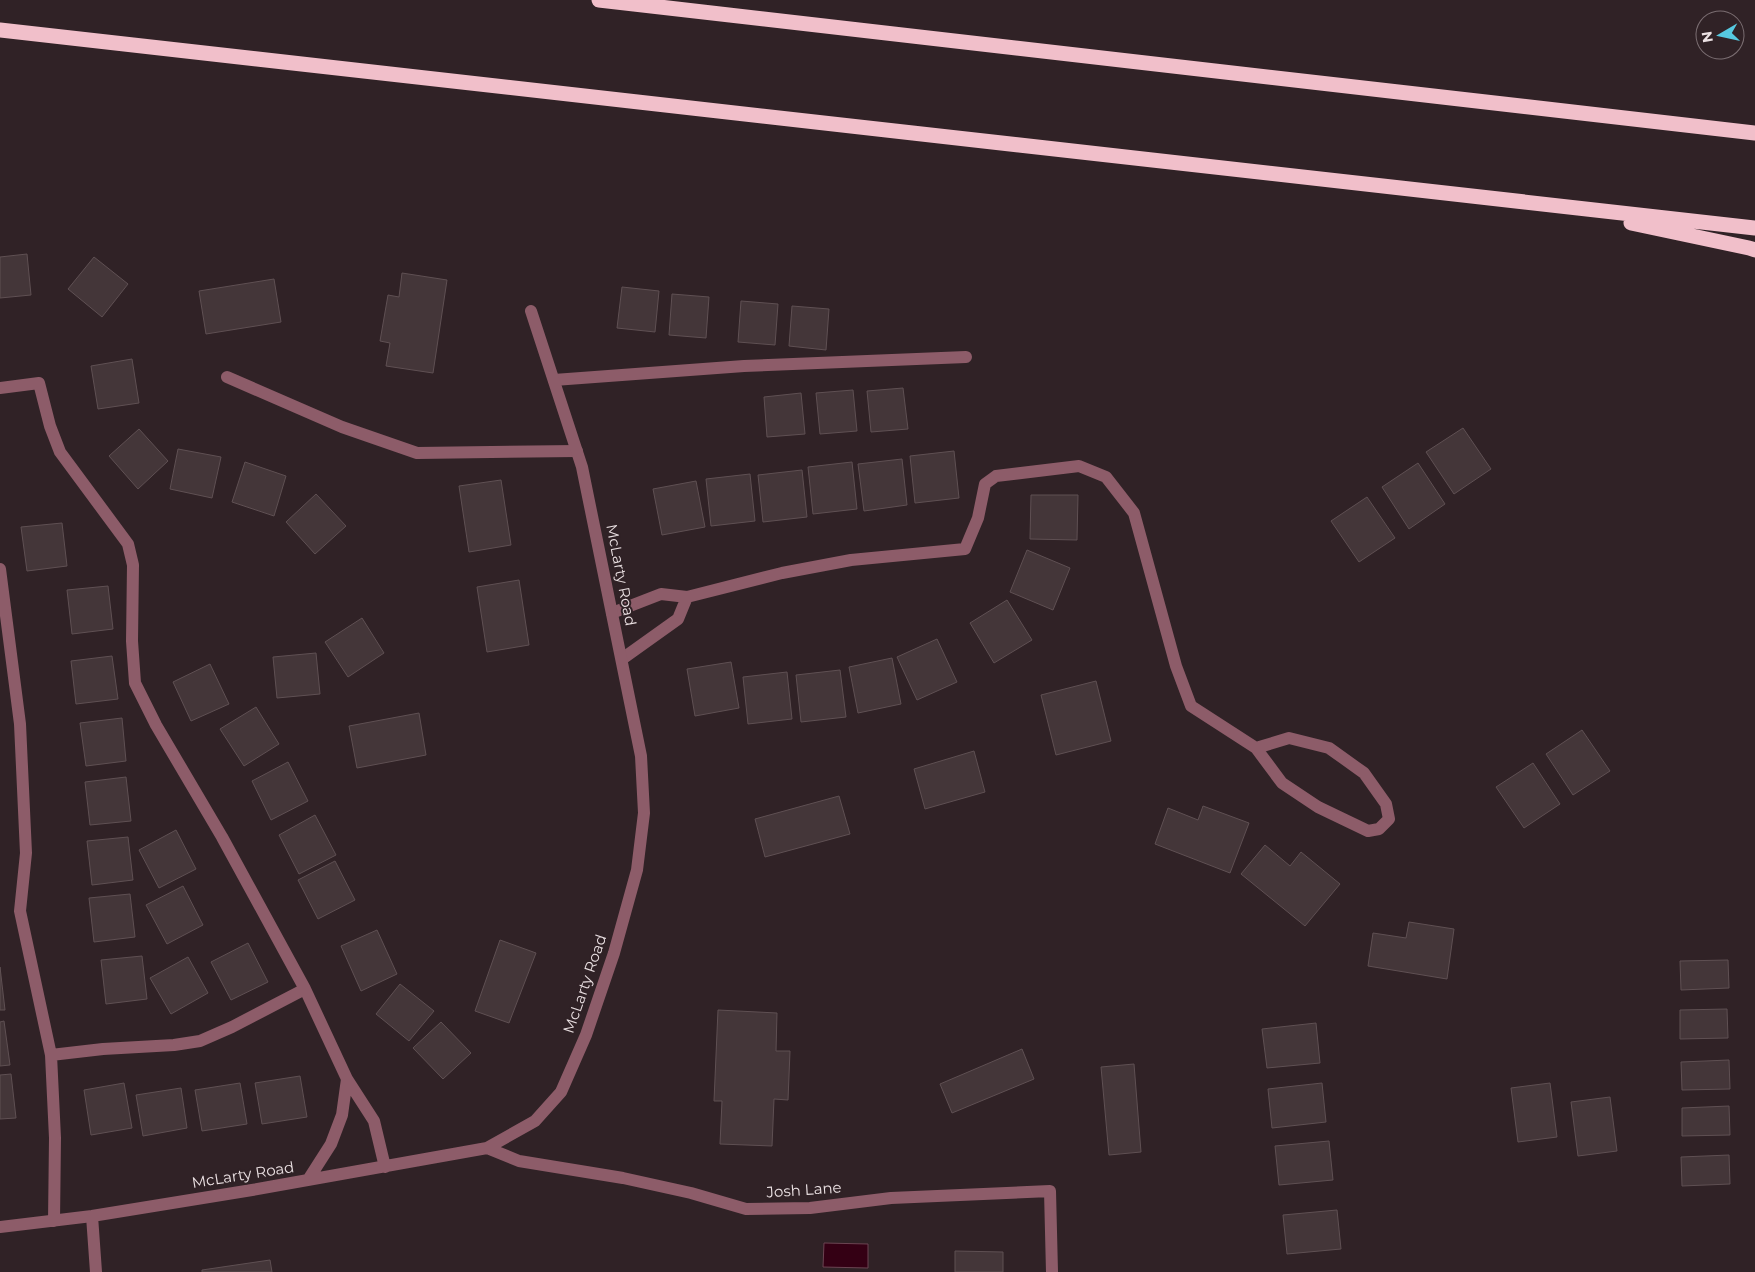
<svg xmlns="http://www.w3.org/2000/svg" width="1755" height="1272" font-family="Montserrat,sans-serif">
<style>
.water{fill:#340014;stroke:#6b4452}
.building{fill:#443639;stroke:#5f5053}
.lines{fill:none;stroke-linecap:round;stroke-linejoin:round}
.lane{stroke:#8d5c69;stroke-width:12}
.street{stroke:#8d5c69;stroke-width:12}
.highway{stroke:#f1bfca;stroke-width:15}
.labels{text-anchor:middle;stroke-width:4;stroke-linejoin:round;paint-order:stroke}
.street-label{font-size:15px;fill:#ebe1e3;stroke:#302226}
</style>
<rect width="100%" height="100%" fill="#302226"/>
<path class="water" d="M824,1243L868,1244V1268L823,1267Z"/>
<path class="building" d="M27,254L31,295L0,298V257Z
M94,257L128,284L102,317L68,289Z
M402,273L447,280L433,373L386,366L390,343L380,341L388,295L399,297Z
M274,279L281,322L206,334L199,291Z
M622,287L659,291L655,332L617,328Z
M672,294L709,297L706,338L669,335Z
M741,301L778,304L775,345L738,342Z
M792,306L829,309L826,350L789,346Z
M132,359L139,403L98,409L91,366Z
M903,388L908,429L871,432L867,391Z
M853,390L857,431L820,434L816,393Z
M801,393L805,434L767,437L764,397Z
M1463,428L1491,469L1454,494L1426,452Z
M139,429L168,461L138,489L109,456Z
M178,449L221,457L212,498L170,489Z
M954,451L959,498L915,503L910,456Z
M902,459L907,505L864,511L858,464Z
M245,462L286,476L274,516L232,502Z
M852,462L857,509L813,514L808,467Z
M1418,463L1445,504L1409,529L1382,487Z
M802,470L807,517L763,522L758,475Z
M750,474L755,521L711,526L706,479Z
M501,480L511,545L469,552L459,486Z
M696,481L705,527L662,535L653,489Z
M316,494L346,526L315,554L286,522Z
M1031,495H1078L1077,540L1030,539Z
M1367,497L1395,538L1359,562L1331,521Z
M62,523L67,566L27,571L21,527Z
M1027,550L1070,568L1053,610L1010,592Z
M519,580L529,645L487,652L477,587Z
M108,586L113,629L72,634L67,590Z
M1007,600L1032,640L994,663L970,623Z
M362,618L384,653L348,677L325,642Z
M937,639L957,682L917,700L897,657Z
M316,653L320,694L277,698L273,657Z
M112,656L118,699L76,704L71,661Z
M892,658L901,704L858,713L849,667Z
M731,662L739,708L695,716L687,669Z
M210,664L229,704L191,721L173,682Z
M840,670L846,717L801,722L796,675Z
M787,672L792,719L748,724L743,677Z
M1096,681L1111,741L1056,755L1041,695Z
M256,707L279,744L244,766L220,729Z
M419,713L426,755L357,768L349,726Z
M122,718L126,761L86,766L80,723Z
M1582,730L1610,771L1573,795L1546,754Z
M974,751L985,792L925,809L914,769Z
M288,762L308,801L271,820L252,781Z
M1533,763L1560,804L1524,828L1496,787Z
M126,777L131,821L90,825L85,782Z
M839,796L850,834L765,857L755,819Z
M1203,806L1249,823L1230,873L1155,844L1168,808L1198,820Z
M315,815L336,855L299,874L279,835Z
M176,830L196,869L159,888L139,850Z
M128,837L133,880L92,885L87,841Z
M1265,845L1290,866L1301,852L1340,884L1305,926L1241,874Z
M335,861L355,900L318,919L298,880Z
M183,886L203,925L167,944L146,905Z
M130,894L135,937L94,942L89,898Z
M1409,922L1454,929L1447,979L1368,966L1373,933L1406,938Z
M377,930L397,974L361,991L341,946Z
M500,940L536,953L509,1023L475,1011Z
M248,943L268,982L231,1000L211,962Z
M142,956L147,999L106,1004L101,960Z
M188,957L208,993L171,1014L150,978Z
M1728,960L1729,988L1681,990L1680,961Z
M0,967L5,1010H0Z
M400,984L434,1011L409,1041L376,1014Z
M1727,1009L1728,1038L1680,1039V1010Z
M718,1010L777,1013L776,1051H790L788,1100L774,1099L772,1146L720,1144L722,1101H714Z
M4,1021L10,1065L0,1066V1022Z
M441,1022L471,1053L443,1079L413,1048Z
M1316,1023L1320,1063L1267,1068L1262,1029Z
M1022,1049L1034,1079L952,1113L940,1084Z
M1729,1060L1730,1089L1682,1090L1681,1062Z
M1134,1064L1141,1152L1109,1155L1101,1067Z
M11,1074L16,1118L0,1119V1075Z
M300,1076L307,1117L262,1124L255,1083Z
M124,1083L132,1128L91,1135L84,1090Z
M240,1083L247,1124L202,1131L195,1090Z
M1322,1083L1326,1122L1272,1128L1268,1089Z
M1550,1083L1557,1137L1518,1142L1511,1088Z
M181,1088L187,1128L143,1136L136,1095Z
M1610,1097L1617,1151L1578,1156L1571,1102Z
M1729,1106L1730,1135L1682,1136V1108Z
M1329,1141L1333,1180L1279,1185L1275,1146Z
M1729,1155L1730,1184L1682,1186L1681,1157Z
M1337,1210L1341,1249L1287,1254L1283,1215Z
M955,1251L1003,1252V1272H955Z
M270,1260L272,1272H202V1270Z"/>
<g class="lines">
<path class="lane" d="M227,377L342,427L417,453L577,451
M554,380L744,366L966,357
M612,613L661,594L687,597L782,573L851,560L965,549L978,518L985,484L996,476L1079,466L1106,477L1134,513L1176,666L1191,706L1256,748L1282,783L1318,807L1368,831L1379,829L1389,819L1386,804L1364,773L1329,748L1289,738L1256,748
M622,659L678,619L687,597"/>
<path class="street" d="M0,388L39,383L50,426L60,452L128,544L133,565L132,641L135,683L156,725L222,837L305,989L347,1079L374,1121L385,1167
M0,569L20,724L26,853L20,911L51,1055L55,1138L54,1221
M51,1055L103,1049L174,1045L200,1041L232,1027L305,989
M487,1148L519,1161L623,1178L691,1193L746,1209L810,1208L891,1198L1050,1191L1052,1272
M308,1180L331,1144L342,1115L347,1079
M92,1216L96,1272
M0,1227L92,1216L252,1190L487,1148L535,1121L561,1092L586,1035L614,953L637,870L644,813L641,756L582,467L531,311"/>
<path class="highway" d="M599,0L1755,133
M0,30L1755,228
M1631,223L1749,248L1755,250"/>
</g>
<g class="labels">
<g class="street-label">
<text transform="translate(621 575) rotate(79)" y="5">McLarty Road</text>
<text transform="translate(585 984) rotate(-71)" y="5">McLarty Road</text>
<text transform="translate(243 1175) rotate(-9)" y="5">McLarty Road</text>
<text transform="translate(804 1190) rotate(-4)" y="5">Josh Lane</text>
</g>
</g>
<g transform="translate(1720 35) rotate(261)"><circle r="24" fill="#302226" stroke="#7b6e72"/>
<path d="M0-4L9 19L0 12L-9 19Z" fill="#56c9e0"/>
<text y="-8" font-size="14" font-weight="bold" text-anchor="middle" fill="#ebe1e3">N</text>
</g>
</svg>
